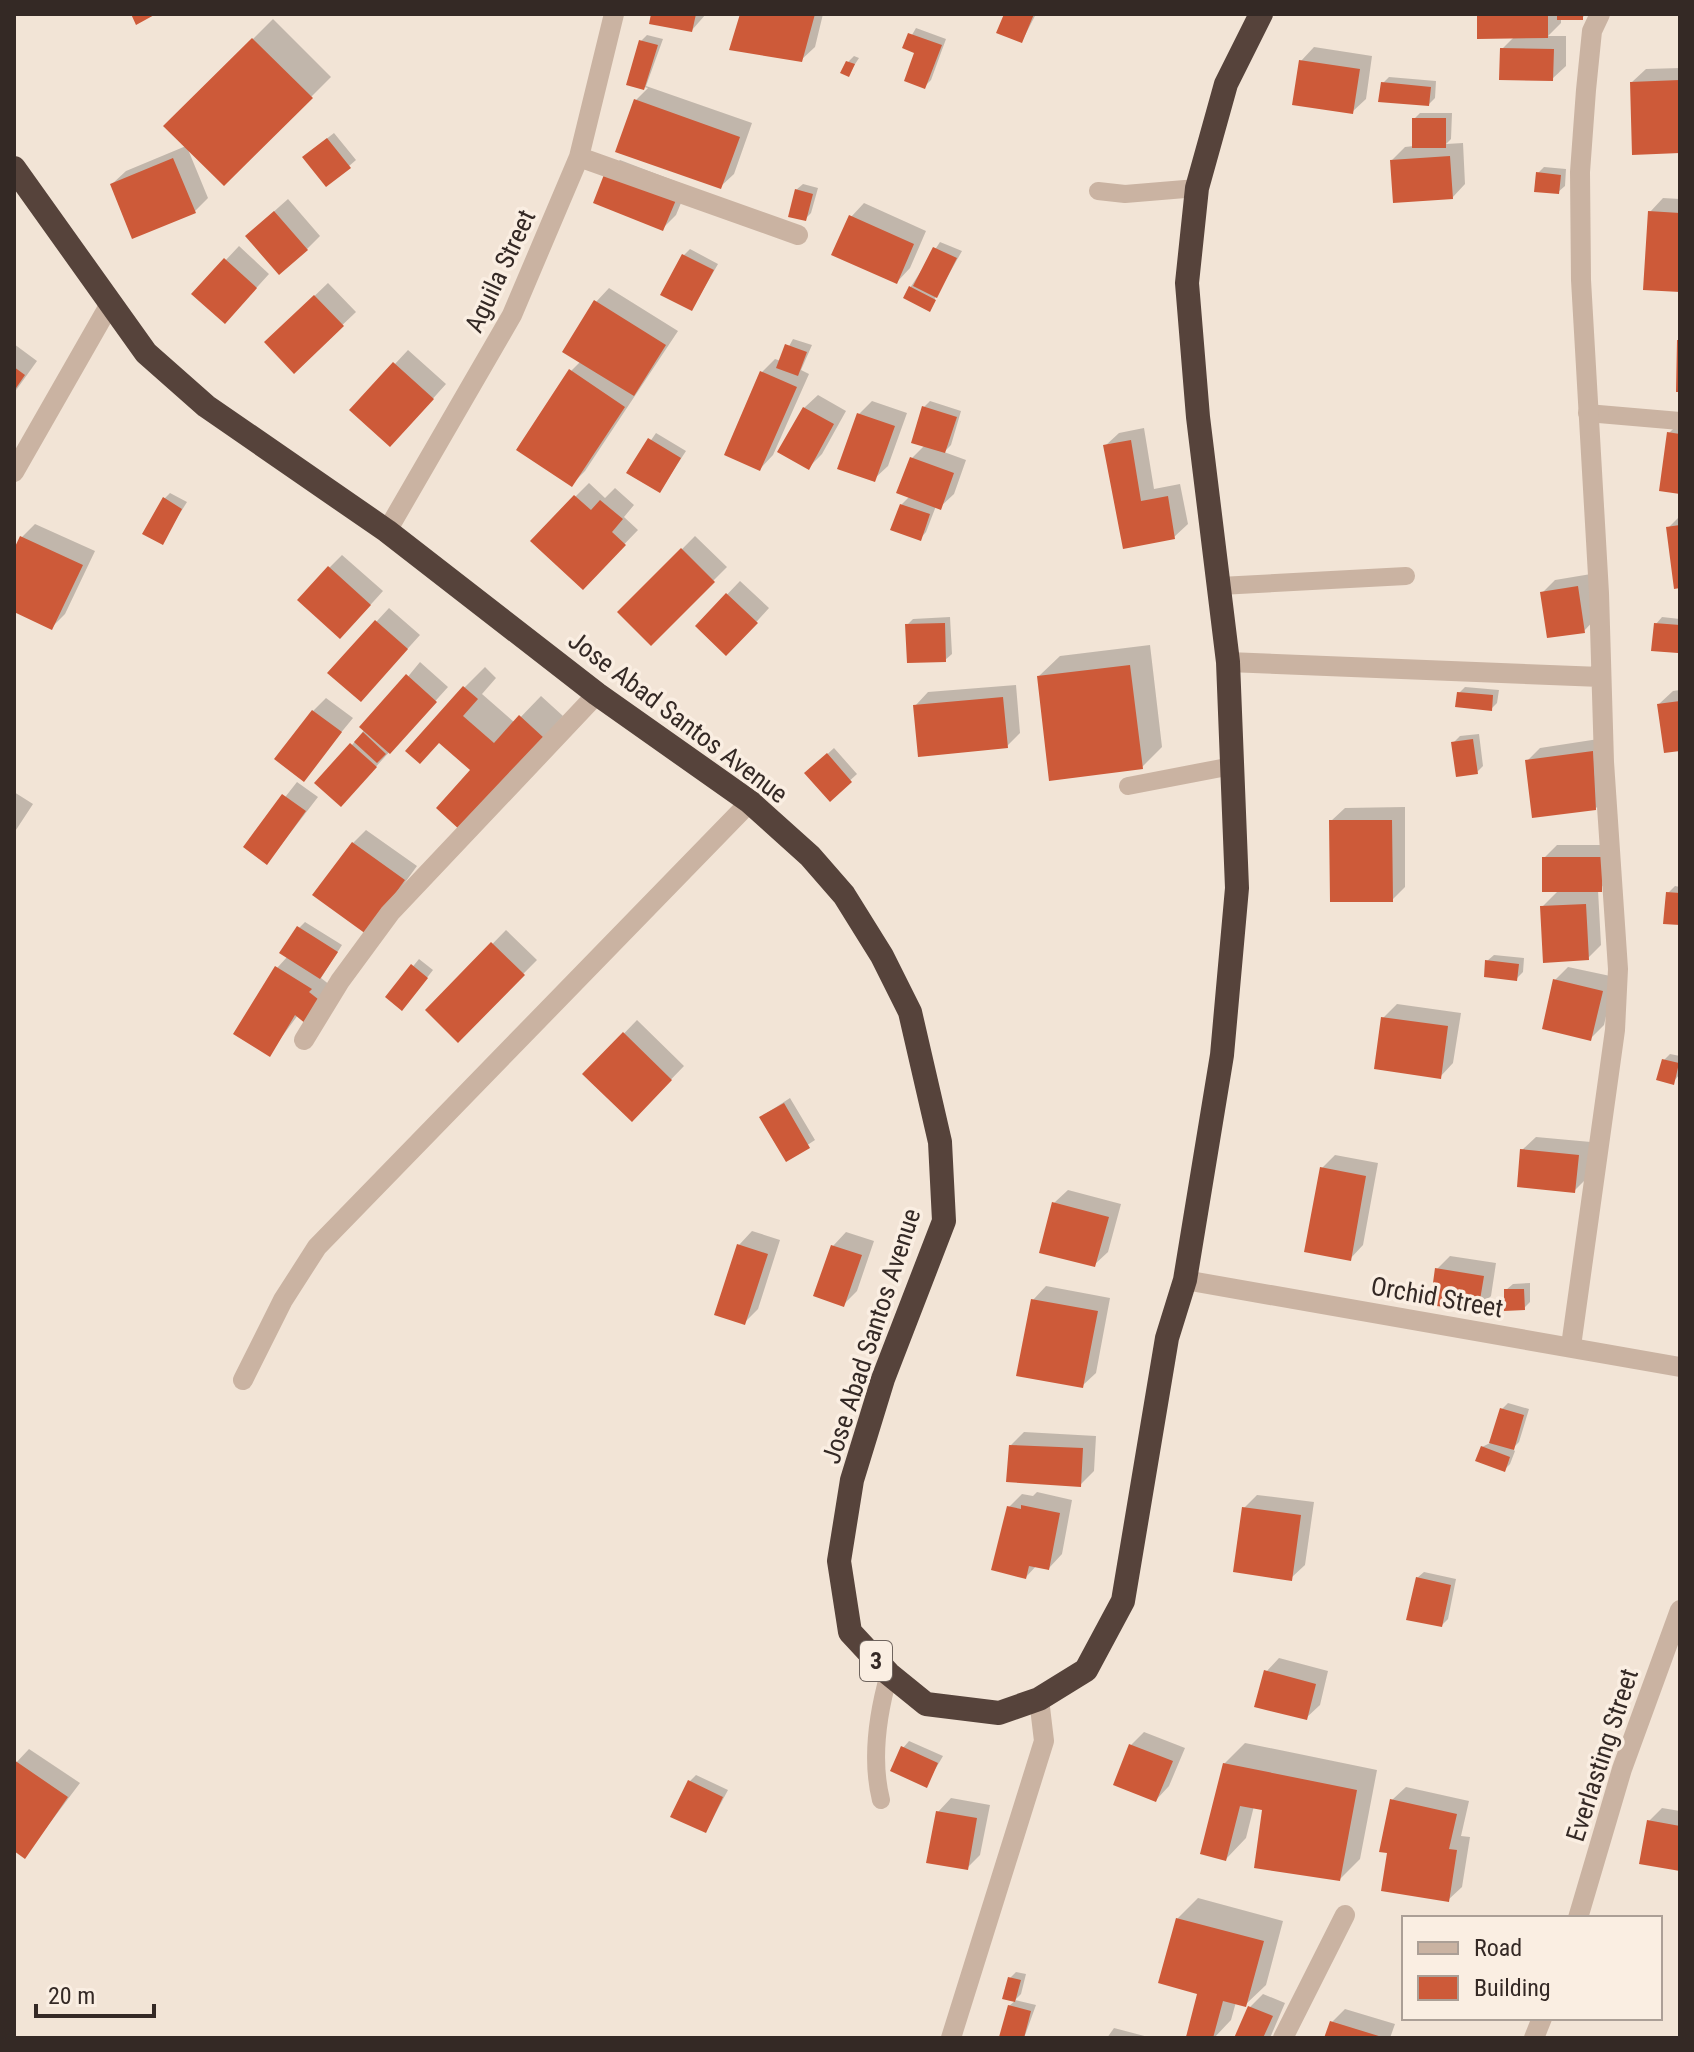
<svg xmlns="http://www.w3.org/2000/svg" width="1694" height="2052" font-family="'Roboto Condensed',sans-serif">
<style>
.shadow{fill:#0003}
.building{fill:#cd5a39}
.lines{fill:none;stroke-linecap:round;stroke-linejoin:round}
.lane{stroke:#cab3a2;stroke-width:18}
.street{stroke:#cab3a2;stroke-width:20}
.highway{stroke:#56433b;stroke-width:24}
.labels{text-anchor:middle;stroke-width:7;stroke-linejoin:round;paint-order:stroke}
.shield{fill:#faeee2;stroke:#6f645e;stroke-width:2}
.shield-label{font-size:24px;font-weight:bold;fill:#342925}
.street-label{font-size:26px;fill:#342925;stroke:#faeee2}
</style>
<rect width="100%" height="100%" fill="#f2e4d6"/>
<path class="shadow" d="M653,14H706L692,30Z
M742,14H823L815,47L801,60Z
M1006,14H1036L1022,41Z
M1479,14H1586L1582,18H1561V23L1548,36H1566V66L1552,79L1502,49L1514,37Z
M273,19L331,77L224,184L187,147L208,198L195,211L112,184L126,171L186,146L166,126Z
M916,28L946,39L931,80L925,86L917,52L905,47Z
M647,35L663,39L646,86L752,123L734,174L720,187L636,100L648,88L628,83L641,41Z
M1314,47L1372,56L1366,99L1352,112L1301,61Z
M854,56L859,58L848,75V62Z
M1680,68V151L1632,82L1646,69Z
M1389,77L1436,81L1435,98L1429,104L1383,83Z
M1420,113H1452L1451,139L1446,144L1463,143L1465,184L1452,198L1392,160L1405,147L1414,146V119Z
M334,133L356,160L327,185L311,151Z
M620,160L688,186L676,215L663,228L606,173Z
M1544,167L1566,169L1565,186L1558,192L1538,173Z
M803,184L818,188L811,213L805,219L796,190Z
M1663,198L1680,199V290L1650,212Z
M288,199L320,236L307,249L261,223Z
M864,203L926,231L910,268L897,282L851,217Z
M940,242L962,251L929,309L910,288Z
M239,246L269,274L238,308L194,294Z
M690,249L718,264L692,309L684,255Z
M328,283L356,312L294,371L280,329Z
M609,288L678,331L585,471L572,484L571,371L581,361L596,302Z
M793,339L812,345L801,370L809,374L773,455L760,469L762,372L775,359L781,361Z
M14,344L37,361L14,393Z
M408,350L446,384L403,432L352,410Z
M818,395L846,411L822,454L809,467L804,408Z
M872,401L907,413L888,466L874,479L859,414Z
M930,401L961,411L951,445L944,452L966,460L954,494L940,507L936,506L926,532L920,539L901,505L910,496L912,458L925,445L924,407Z
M1680,422V492L1669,433Z
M1144,428L1154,489L1180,484L1188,524L1174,537L1125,547L1105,446L1119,433Z
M656,433L686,451L660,491L629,472Z
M589,483L605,498L615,488L634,505L624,517L638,530L582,588L532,540Z
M170,493L187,502L162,542L164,499Z
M1680,516V586L1669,527Z
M35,524L95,551L65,614L52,627L14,610V554L22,537Z
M695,536L727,567L651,643L620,612Z
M342,555L383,591L354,623L329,568Z
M1591,574L1597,617L1584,631L1542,593L1555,580Z
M740,581L769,608L740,640L697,626Z
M389,608L420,635L374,686L330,672Z
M950,617L952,654L945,660L907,625L913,619Z
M1662,617L1680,619V648L1677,651L1656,624Z
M1150,645L1162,747L1142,767L1039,676L1060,656Z
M420,662L448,687L354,791L352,745Z
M485,667L496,678L482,694L515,723L541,696L563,716L481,808L473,770L440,741L464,688Z
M1016,685L1020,733L1007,746L915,706L928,692Z
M1465,687L1499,690L1497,703L1491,709L1459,693Z
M1680,690V749L1659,704L1673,691Z
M326,698L353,718L303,779L313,711Z
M1479,734L1483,766L1477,772L1453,743L1460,736Z
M1605,738L1609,795L1595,809L1527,761L1540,748Z
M834,748L857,774L830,799L807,773Z
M297,782L318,797L267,863L246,847Z
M14,792L33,804L14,833Z
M1405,807V887L1392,900L1331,821L1345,808Z
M366,830L417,866L379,918L353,843Z
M1557,845H1614V876L1598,890L1601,945L1588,958L1542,907L1559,890L1544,858Z
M1675,886L1680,887V923L1668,893Z
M305,922L342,945L321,978L335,989L298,1015L269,1054L277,968L288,956L299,928Z
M506,930L537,960L458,1040L428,1010Z
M1494,955L1524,958L1523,972L1517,978L1487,961Z
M419,959L433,970L408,1002L388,997Z
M1568,967L1615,977L1604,1025L1590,1039L1555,980Z
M1397,1004L1461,1013L1453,1063L1440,1077L1383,1018Z
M637,1020L684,1066L632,1120L585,1074Z
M1670,1054L1680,1056V1074L1673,1082L1664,1060Z
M790,1098L815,1140L786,1159L761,1117Z
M1536,1137L1591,1142L1588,1177L1574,1191L1522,1150Z
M1335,1155L1378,1163L1363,1245L1350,1259L1322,1168Z
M1068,1190L1121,1204L1108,1252L1094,1265L1054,1203Z
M752,1231L780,1240L758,1309L745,1322L739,1245Z
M846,1232L874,1241L857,1291L843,1305L833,1246Z
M1450,1256L1496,1263L1491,1296L1477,1310L1437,1269Z
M1530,1283V1302L1524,1308L1506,1290L1513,1284Z
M1046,1286L1110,1298L1096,1373L1082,1386L1033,1300Z
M1508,1403L1529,1409L1519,1442L1512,1449L1515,1451L1510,1464L1504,1470L1482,1447L1492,1442L1502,1409Z
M1024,1432L1096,1436L1094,1471L1080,1485L1011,1445Z
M1037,1492L1072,1500L1062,1554L1049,1568L1037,1565L1026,1577L1009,1507L1022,1494L1033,1496Z
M1257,1495L1314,1502L1305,1565L1291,1578L1244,1508Z
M1424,1572L1456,1579L1448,1619L1442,1625L1417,1578Z
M1279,1658L1328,1671L1320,1705L1306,1718L1266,1672Z
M1144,1732L1185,1748L1169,1786L1156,1800L1131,1745Z
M909,1741L943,1756L926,1785L903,1748Z
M1245,1743L1377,1770L1360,1859L1340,1879L1264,1809L1254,1806L1246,1838L1226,1859L1224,1764Z
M29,1749L80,1783L25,1856L14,1848V1765Z
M696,1775L728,1790L706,1831L690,1781Z
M1406,1787L1469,1801L1461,1836L1470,1837L1462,1887L1448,1900L1389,1851L1392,1800Z
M951,1798L990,1805L980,1855L967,1868L938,1812Z
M1662,1808L1680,1811V1869L1649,1821Z
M1198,1898L1283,1921L1266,1985L1245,2005L1236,2002L1231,2020L1214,2038H1184L1190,2032L1200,1993L1177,1919Z
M1016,1972L1026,1974L1021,1994L1015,2000L1036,2005L1024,2038L1002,2035L1009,2006L1016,2000L1005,1997L1010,1978Z
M1263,1994L1285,2003L1270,2038H1236L1250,2007Z
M1345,2009L1395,2024L1390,2038H1326L1332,2022Z
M1114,2028L1152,2038H1107Z"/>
<path class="building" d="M131,14H156L136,25Z
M651,14H696L692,32L649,24Z
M740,14H815L802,62L729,50Z
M1004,14H1034L1022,43L996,33Z
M1477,14H1548V38L1477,39Z
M1557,14H1583V20H1557Z
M908,33L942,45L925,89L904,81L914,53L902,48Z
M252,38L313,98L224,186L163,126Z
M639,40L658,45L644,90L626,85Z
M1500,48L1554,49L1553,81L1499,80Z
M1299,60L1360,69L1353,114L1292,105Z
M846,61L855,64L849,77L840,73Z
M1680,80V153L1632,155L1630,82Z
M1381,82L1431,87L1429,106L1378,102Z
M634,99L740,137L721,189L615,152Z
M1412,118H1446V148H1412Z
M327,138L351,168L326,187L302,157Z
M1450,156L1453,199L1393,203L1390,160Z
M173,158L196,213L132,239L110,184Z
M605,172L676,200L663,231L593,203Z
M1536,172L1561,175L1559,194L1534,192Z
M795,189L813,194L806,221L788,217Z
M274,211L308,250L279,275L245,236Z
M1648,211L1680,213V292L1643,290Z
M849,215L914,244L897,284L831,255Z
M933,247L957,258L937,298L913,286Z
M682,254L714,270L692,311L660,295Z
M224,258L257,288L225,324L191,294Z
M909,286L936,300L930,312L903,298Z
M314,295L344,326L294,374L264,342Z
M594,300L666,345L634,396L562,352Z
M1677,340H1680V392H1676Z
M785,344L807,352L798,376L776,368Z
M393,362L434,399L390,447L349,410Z
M14,367L25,375L14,391Z
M569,369L625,407L572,487L516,450Z
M760,371L797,387L760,471L724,455Z
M922,406L957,417L945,453L911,443Z
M803,407L834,424L809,470L777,452Z
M857,413L895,426L875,482L837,469Z
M1667,432L1680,434V494L1659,491Z
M648,438L681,458L660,493L626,473Z
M1131,440L1141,501L1168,496L1175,539L1123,549L1103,445Z
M910,457L954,473L941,510L896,493Z
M574,495L591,510L600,500L623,519L612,532L626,545L583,590L530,541Z
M163,497L182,509L163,545L142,534Z
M900,504L930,514L921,541L890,530Z
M1680,525V588L1674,589L1666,527Z
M20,536L83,565L52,630L14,612V549Z
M681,548L715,582L651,646L617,612Z
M328,566L371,605L340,639L297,600Z
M1578,586L1585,633L1547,638L1540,592Z
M726,593L758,623L726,656L695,626Z
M375,620L408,649L361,702L327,673Z
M945,623L946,662L907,663L905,624Z
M1654,623L1680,625L1678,653L1651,651Z
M1130,665L1143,769L1049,781L1037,676Z
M406,674L437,702L390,754L359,727Z
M463,686L478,699L463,716L494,743L519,715L544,738L461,831L436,808L470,770L439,743L420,764L405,751Z
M1457,692L1493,695L1492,711L1455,707Z
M1003,697L1008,748L918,757L913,705Z
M1680,701V751L1664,753L1657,704Z
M312,710L342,732L304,782L274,759Z
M363,732L386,754L377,763L354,742Z
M1473,739L1478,774L1456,777L1451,742Z
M350,743L377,767L341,807L314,783Z
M1593,751L1596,810L1532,818L1525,760Z
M827,753L852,782L830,802L804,773Z
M282,794L306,811L267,865L243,847Z
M1329,820H1392L1393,902H1330Z
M352,842L405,880L366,934L312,895Z
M1542,857H1602V892H1542Z
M1666,892L1680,893V925L1663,924Z
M1586,904L1589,960L1543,963L1540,906Z
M297,926L338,952L320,979L279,953Z
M491,942L525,975L458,1043L425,1010Z
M1485,960L1519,964L1517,981L1484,977Z
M411,964L428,978L402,1011L385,997Z
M275,966L312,989L309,992L323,1003L306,1024L295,1015L270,1057L233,1034Z
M1553,979L1603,991L1591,1041L1542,1029Z
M1381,1017L1448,1026L1441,1079L1374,1069Z
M623,1032L672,1080L632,1122L582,1074Z
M1662,1059L1679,1063L1674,1085L1656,1080Z
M784,1103L810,1148L786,1162L759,1117Z
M1520,1149L1579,1155L1575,1193L1517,1187Z
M1320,1167L1366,1176L1351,1261L1304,1252Z
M1052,1202L1109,1217L1095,1267L1039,1253Z
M737,1244L768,1254L745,1325L714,1315Z
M831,1245L862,1255L844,1307L813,1296Z
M1435,1268L1484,1276L1478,1312L1430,1305Z
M1504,1289H1524L1525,1310L1504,1311Z
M1031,1299L1098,1311L1083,1388L1016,1376Z
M1500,1408L1524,1415L1514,1450L1489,1443Z
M1009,1445L1083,1448L1081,1487L1006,1482Z
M1481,1446L1510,1457L1505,1472L1475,1461Z
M1021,1505L1060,1513L1049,1570L1029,1566L1026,1579L991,1570L1007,1506L1021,1509Z
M1242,1507L1301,1515L1292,1581L1233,1572Z
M1416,1577L1451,1585L1442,1627L1406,1620Z
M1264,1670L1316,1684L1307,1720L1254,1707Z
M1129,1744L1173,1761L1156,1802L1113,1785Z
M901,1746L938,1763L927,1788L890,1771Z
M14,1760L68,1797L25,1859L14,1851Z
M1223,1763L1357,1790L1340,1881L1254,1868L1262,1810L1240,1806L1226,1861L1200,1854Z
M688,1780L723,1797L706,1833L670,1817Z
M1390,1799L1457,1814L1449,1849L1457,1850L1449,1902L1381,1891L1387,1853L1379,1852Z
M936,1811L977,1818L968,1870L926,1863Z
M1647,1820L1680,1826V1871L1639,1864Z
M1176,1918L1264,1941L1246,2007L1223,2001L1213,2038L1186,2037L1197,1994L1158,1983Z
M1008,1977L1021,1980L1015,2002L1002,1999Z
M1008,2005L1031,2011L1024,2038L999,2037Z
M1248,2006L1273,2016L1263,2038H1234Z
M1330,2021L1382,2037V2038H1324Z"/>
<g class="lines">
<path class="lane" d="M1098,191L1125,194L1197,188
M1587,413L1680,421
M1220,586L1406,576
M1128,786L1232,766
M881,1800C871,1760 878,1713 889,1674"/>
<path class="street" d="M579,157L798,235
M14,472L110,304
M387,531L512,315L579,157L614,14
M1228,662L1601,677
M304,1040L340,981L390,913L597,694
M1185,1280L1680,1367
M1571,1346L1615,1030L1618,969L1604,762L1599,593L1581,280L1580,172L1586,90L1592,31L1600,14
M243,1380L283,1300L317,1247L750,802
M1578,1918L1622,1769L1680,1610
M951,2038L1044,1741L1039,1699
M1283,2038L1345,1915
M1534,2038L1542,2018"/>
<path class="highway" d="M14,168L146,353L206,406L387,531L597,694L750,802L810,856L844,895L882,956L910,1012L940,1142L944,1221L883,1379L852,1480L839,1561L850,1632L889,1674L926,1704L999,1713L1039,1699L1086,1670L1123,1601L1167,1338L1185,1280L1222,1055L1237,888L1228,662L1198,417L1187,283L1197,188L1226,84L1261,14"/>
</g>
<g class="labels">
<rect class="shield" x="860" y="1641" width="32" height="40" rx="6"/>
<g class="shield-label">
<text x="876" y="1669">3</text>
</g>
<g class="street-label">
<text transform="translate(500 271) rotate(-65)" y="9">Aguila Street</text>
<text transform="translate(678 717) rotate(37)" y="9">Jose Abad Santos Avenue</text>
<text transform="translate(1437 1297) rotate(10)" y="9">Orchid Street</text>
<text transform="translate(871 1336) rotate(-72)" y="9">Jose Abad Santos Avenue</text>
<text transform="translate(1602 1755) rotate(-72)" y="9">Everlasting Street</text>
</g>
</g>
<rect width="1694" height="2052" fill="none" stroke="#342925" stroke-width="32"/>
<rect x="1402" y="1916" width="260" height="104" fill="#faeee2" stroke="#ab9f96" stroke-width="2"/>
<rect x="1418" y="1942" width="40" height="12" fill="#cab3a2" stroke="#ab9f96" stroke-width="2"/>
<text x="1474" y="1956" font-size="24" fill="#342925">Road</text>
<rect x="1418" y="1976" width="40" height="24" fill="#cd5a39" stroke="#ab9f96" stroke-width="2"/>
<text x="1474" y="1996" font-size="24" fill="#342925">Building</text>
<path d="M36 2004v12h118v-12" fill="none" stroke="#342925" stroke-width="4"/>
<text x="48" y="2004" font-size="24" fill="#342925" stroke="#faeee2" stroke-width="6" paint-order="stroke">20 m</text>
</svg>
